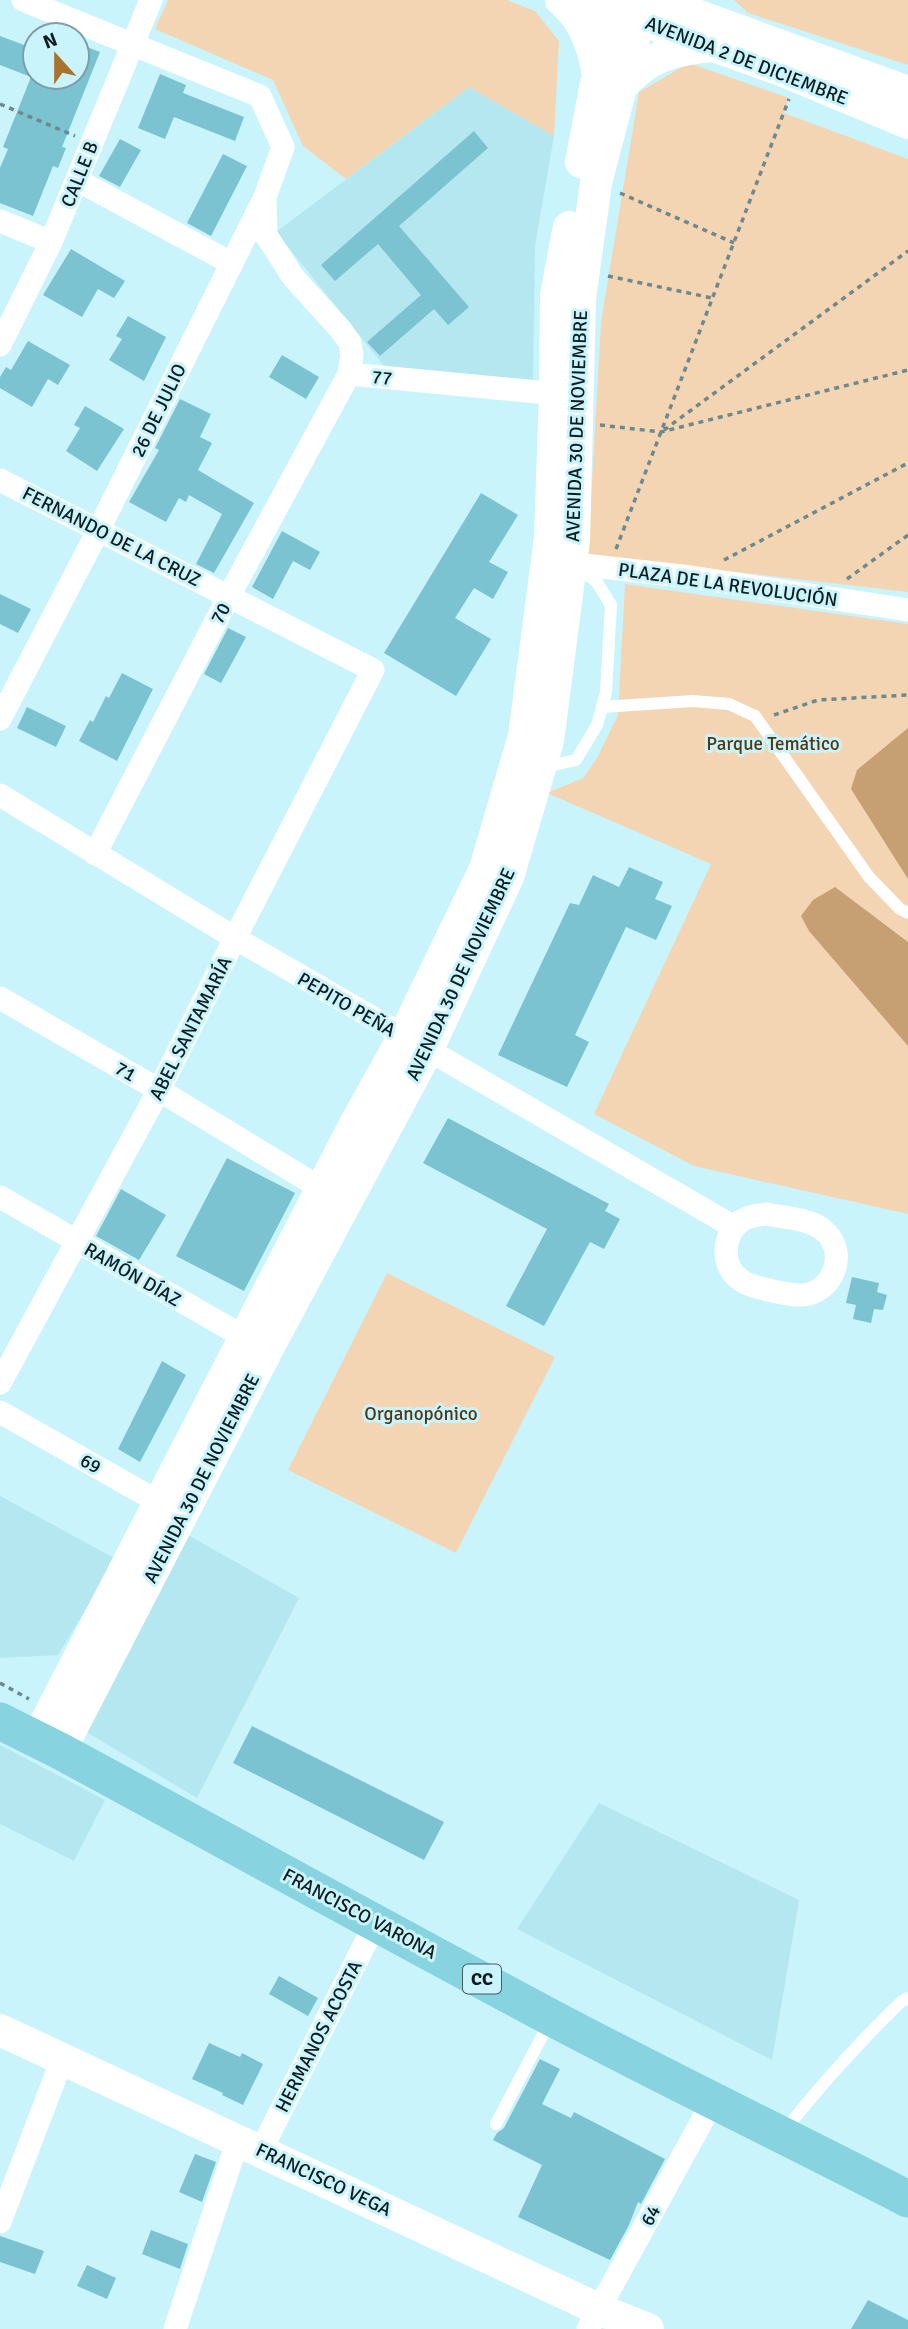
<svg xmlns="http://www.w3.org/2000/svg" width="908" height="2329" font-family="Signika,sans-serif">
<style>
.built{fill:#b4e7ef}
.green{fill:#f4d5b3}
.water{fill:#c69f73}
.building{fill:#7bc3d0}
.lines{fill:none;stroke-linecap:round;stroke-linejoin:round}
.path{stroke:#6c898e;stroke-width:3.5;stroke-dasharray:5 5;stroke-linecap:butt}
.lane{stroke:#fff;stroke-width:12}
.street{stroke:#fff;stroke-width:23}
.secondary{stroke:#fff;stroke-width:32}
.primary{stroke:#87d3df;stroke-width:37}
.labels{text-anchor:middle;stroke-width:6;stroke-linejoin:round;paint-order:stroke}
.shield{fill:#caf4fc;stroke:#455d61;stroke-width:2}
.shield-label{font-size:18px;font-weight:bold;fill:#0c1c1f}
.street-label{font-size:19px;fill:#0c1c1f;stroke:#caf4fc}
.park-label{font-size:19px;fill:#523713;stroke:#caf4fc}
</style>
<rect width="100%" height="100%" fill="#caf4fc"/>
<path class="built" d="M469,87L554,136L535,246L533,381L385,367L276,232Z
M0,1496L116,1559L58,1655L0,1658Z
M188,1535L299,1598L197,1798L83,1730Z
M0,1745L105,1800L74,1861L0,1824Z
M599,1803L799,1900L772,2060L517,1929Z"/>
<path class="green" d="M168,0H507L535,11L559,41L554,136L469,87L346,179L303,146L273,80L155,29Z
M734,0H908V65L748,13Z
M689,63L789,98L784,113L908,159V592L588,555L601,322L639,92Z
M625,584L908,624V1214L694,1166L594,1114L711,864L547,793L583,778L597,758L618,715Z
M387,1273L555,1357L456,1553L288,1470Z"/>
<path class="water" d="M908,728V879L851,789L857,770Z
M835,887L908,942V1046L809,931L801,916L813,900Z"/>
<path class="building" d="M0,36L35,49V77H77V43L100,52L62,147L66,148L58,168L53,166L33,216L0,203V168L8,149L3,147L31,77L0,65Z
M160,74L186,85L183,93L244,117L235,141L174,117L165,139L138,128Z
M474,131L488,148L399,226L469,307L448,325L434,309L380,356L367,342L421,295L378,244L335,281L321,265Z
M120,139L141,150L120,187L99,176Z
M223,154L247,166L211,236L187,223Z
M71,249L125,281L114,298L98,289L82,317L43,295Z
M128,316L166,337L144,381L109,360L122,339L116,336Z
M28,341L70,365L58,385L48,379L32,407L0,388V377L6,367L11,370Z
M282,355L319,377L306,399L269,377Z
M180,399L211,414L200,437L212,443L198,470L254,503L214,573L196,564L222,514L189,495L186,502L179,498L166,522L129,502L159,450L155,448Z
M85,406L124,429L97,471L66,451L80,428L74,425Z
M481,493L518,515L489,562L508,572L493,599L474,588L455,618L491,639L456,696L384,653Z
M282,531L320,552L310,570L293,561L273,599L252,587Z
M0,594L31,609L18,633L0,624Z
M228,628L246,637L221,683L204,674Z
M122,673L153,689L117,761L79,741L90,720L93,722L106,696L109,698Z
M27,707L66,726L56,747L17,728Z
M629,867L663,882L655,899L672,906L656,940L626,927L575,1035L589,1042L567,1087L498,1055L570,903L579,905L593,875L619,887Z
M448,1118L609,1204L605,1211L620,1219L604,1249L590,1242L544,1326L506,1306L547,1229L423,1163Z
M227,1158L295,1193L244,1291L176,1256Z
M121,1189L166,1215L139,1260L96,1236Z
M852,1277L879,1283L877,1292L887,1295L883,1310L874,1309L871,1323L853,1319L856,1305L846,1303Z
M162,1361L186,1375L140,1462L118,1449Z
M252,1726L444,1822L424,1860L233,1763Z
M279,1976L318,1998L308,2016L269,1994Z
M209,2043L240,2057L242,2053L263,2064L243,2105L222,2095L223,2093L192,2079Z
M540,2059L560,2069L542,2104L571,2118L574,2112L665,2159L641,2204L638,2202L629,2225L610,2260L518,2217L542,2165L493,2140L497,2133L504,2128Z
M195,2154L216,2162L202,2202L179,2192Z
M151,2230L188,2244L180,2269L142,2254Z
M0,2236L44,2251L35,2274L0,2262Z
M87,2265L116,2278L107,2299L77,2286Z
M868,2300L908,2320V2329H851Z"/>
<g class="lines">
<path class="path" d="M0,104L75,136
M620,193L734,243
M608,276L712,298
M600,425L661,432L908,370
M664,430L908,251
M616,549L789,99
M724,560L908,463
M847,579L908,535
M774,715L818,700L908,695
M0,1683L29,1699"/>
<path class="lane" d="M602,707L693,701L729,704L755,716L869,877L900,909L908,913
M544,767L576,760L597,725L606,692L611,605L596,581L579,569
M496,2124L550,2021
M784,2131C821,2085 859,2042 901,2002L908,1998"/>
<path class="street" d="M77,180L231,263
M0,221L51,242
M0,345L51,242L151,0
M349,374L569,395
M0,480L373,670L235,938L159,1090L0,1383
M557,562L691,577L908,610
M0,719L99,529L265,197L283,147L260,96L23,0
M0,795L235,938L734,1227
M95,854L229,596L349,374L352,355L350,343L341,330L293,277L266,235L265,201
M0,998L159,1090L322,1189
M0,1197L258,1345
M766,1214C784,1218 809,1218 823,1230C850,1251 833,1296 799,1295C788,1295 750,1287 742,1281C720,1268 722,1235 741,1221C749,1216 757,1215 766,1214Z
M0,1412L171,1509
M261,2150L376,1922
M0,2222L63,2057
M175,2329L238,2140
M588,2329L713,2101"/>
<path class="secondary" d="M561,0C585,20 593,46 598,75
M585,0L781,70L908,123
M655,0L908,92
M620,88C647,57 671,50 711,46
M581,162L596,84L621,0
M37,1739L354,1126L404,1036L485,869L524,736L550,538L555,393L556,295L569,227
M60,1751L267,1350L427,1051L508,877L548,741L574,540L580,298L596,183L644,0
M0,2030L598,2309L648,2329"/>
<path class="primary" d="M0,1721L60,1751C225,1840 388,1931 554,2019C671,2081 790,2138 908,2199"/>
</g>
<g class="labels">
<rect class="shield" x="463" y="1964.5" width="38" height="29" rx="5"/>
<g class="shield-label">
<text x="482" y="1985">CC</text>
</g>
<g class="street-label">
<text transform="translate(747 60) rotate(21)" y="7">AVENIDA 2 DE DICIEMBRE</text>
<text transform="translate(79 174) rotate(-68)" y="7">CALLE B</text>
<text transform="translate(382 377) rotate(5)" y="7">77</text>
<text transform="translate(158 410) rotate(-64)" y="7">26 DE JULIO</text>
<text transform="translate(576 426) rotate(-88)" y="7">AVENIDA 30 DE NOVIEMBRE</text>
<text transform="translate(112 536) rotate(27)" y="7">FERNANDO DE LA CRUZ</text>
<text transform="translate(728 584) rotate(8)" y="7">PLAZA DE LA REVOLUCIÓN</text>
<text transform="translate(220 613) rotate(-63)" y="7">70</text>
<text transform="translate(460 974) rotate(-65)" y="7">AVENIDA 30 DE NOVIEMBRE</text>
<text transform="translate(347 1004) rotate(30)" y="7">PEPITO PEÑA</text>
<text transform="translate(190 1028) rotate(-63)" y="7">ABEL SANTAMARÍA</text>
<text transform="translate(126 1071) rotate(30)" y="7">71</text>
<text transform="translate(133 1274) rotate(30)" y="7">RAMÓN DÍAZ</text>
<text transform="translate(91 1463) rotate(29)" y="7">69</text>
<text transform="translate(201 1478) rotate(-63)" y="7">AVENIDA 30 DE NOVIEMBRE</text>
<text transform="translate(360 1913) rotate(28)" y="7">FRANCISCO VARONA</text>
<text transform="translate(318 2036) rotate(-63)" y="7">HERMANOS ACOSTA</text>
<text transform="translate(324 2179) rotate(25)" y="7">FRANCISCO VEGA</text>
<text transform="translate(650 2215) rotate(-61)" y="7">64</text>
</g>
<g class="park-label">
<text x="773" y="750">Parque Temático</text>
<text x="421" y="1420">Organopónico</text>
</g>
</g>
<g transform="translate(56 56) rotate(339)"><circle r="33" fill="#caf4fc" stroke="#7e9ea4" stroke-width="2"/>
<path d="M0-5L12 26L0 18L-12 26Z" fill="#a8732d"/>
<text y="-10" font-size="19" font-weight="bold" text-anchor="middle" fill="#0c1c1f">N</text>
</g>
</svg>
